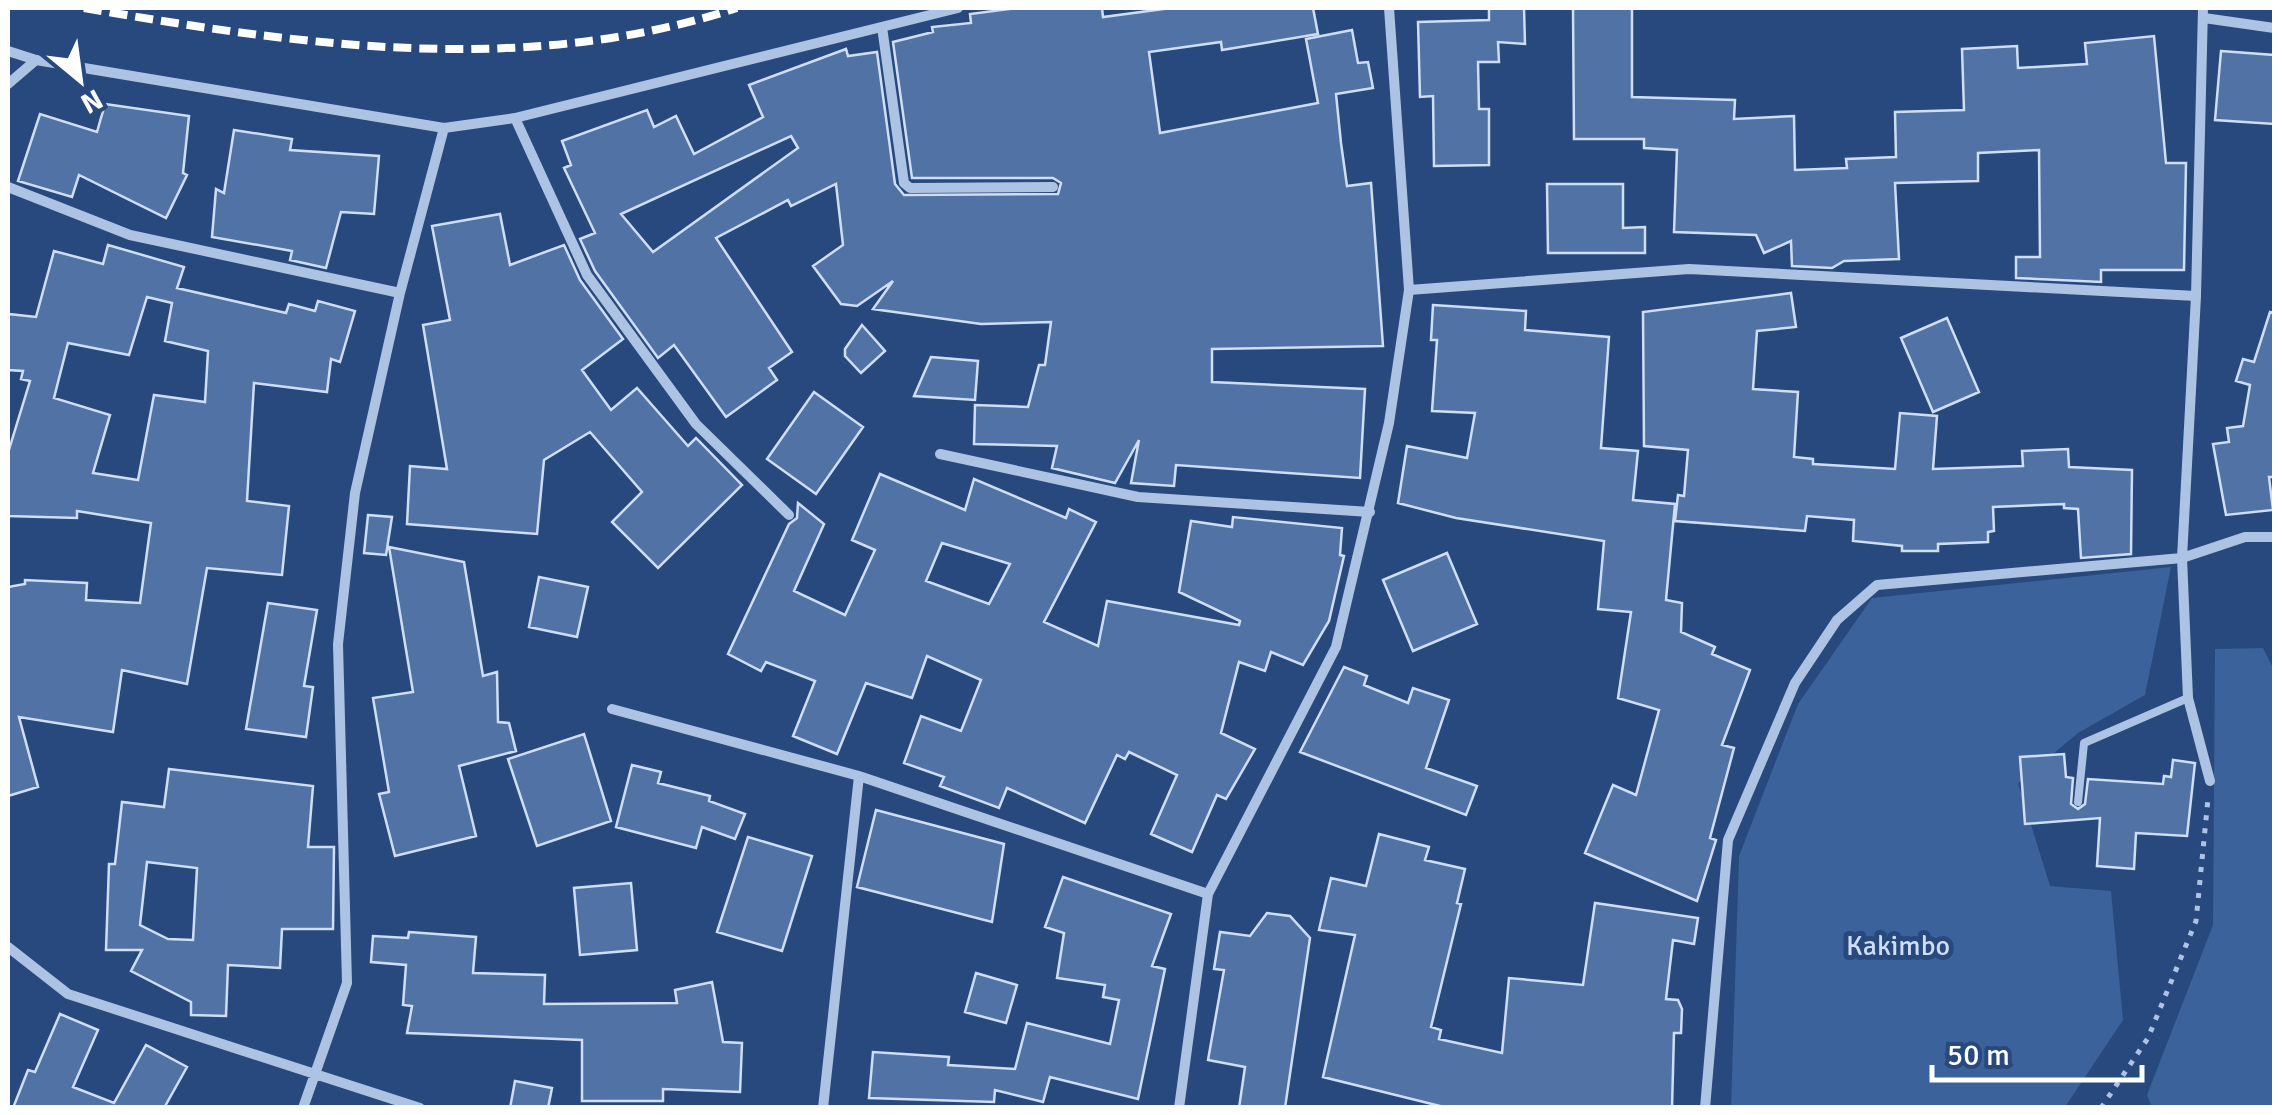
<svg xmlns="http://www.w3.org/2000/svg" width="2282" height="1115" font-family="Signika,sans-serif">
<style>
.green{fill:#3b629a}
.building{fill:#5072a5;stroke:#cfdef4;stroke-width:2.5;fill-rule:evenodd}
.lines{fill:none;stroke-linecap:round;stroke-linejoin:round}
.path{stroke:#adc3e4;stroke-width:5;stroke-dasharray:5 8;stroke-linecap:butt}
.service{stroke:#adc3e4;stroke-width:8}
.minor{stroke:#adc3e4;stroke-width:10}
.rail{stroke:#fff;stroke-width:8;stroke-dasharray:18 8;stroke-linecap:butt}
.labels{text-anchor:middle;stroke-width:10;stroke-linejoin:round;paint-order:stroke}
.park-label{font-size:28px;fill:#cfdef4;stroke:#27497d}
</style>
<rect width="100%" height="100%" fill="#27497d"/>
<path class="green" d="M2171,567L2145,695L2078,733L2018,783L2050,886L2111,891L2123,1020L2065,1107L1731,1108L1739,856L1798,704L1872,598Z
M2263,648L2274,670V1107H2152L2147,1095L2213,925L2215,649Z"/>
<path class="building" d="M1017,8H1102L1103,17L1171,8H1313L1318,34L1222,50L1221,42L1149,52L1160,133L1318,103L1306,39L1352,30L1358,63L1368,62L1373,88L1336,94L1341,143L1347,186L1371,183L1383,346L1212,349V382L1365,389L1360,478L1176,465L1174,486L1131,483L1139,440L1115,483L1052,468L1057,446L974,444L975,405L1028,407L1039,365H1045L1051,322L981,324L873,309L893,281L857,306L841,304L813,266L843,245L836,184L791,206L788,200L716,238L792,352L769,368L777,380L726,417L674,345L658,358L595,271L580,239L595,233L564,168L571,165L562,141L647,110L654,127L676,116L694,154L763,117L749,85L846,49L848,56L877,52L895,184L904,195L1058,194L1061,183L1053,178H912L893,42L933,32L932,27L971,23L970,14ZM791,136L798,148L653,252L621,214Z
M1489,8H1524L1525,44L1498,42L1499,62H1478L1479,109H1489V165L1434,166L1433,96L1420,97L1418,22L1489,20Z
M1573,8H1632V97L1735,100L1734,119L1794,116L1795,170L1847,168L1846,159L1896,157L1895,112L1964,110L1962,49L2017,46L2018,68L2087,64L2085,43L2154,36L2166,163H2186L2184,270H2101V282L2016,278V257H2040L2039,150L1978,153V181L1895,183L1899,259L1844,261L1832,268L1792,266L1791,241L1764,253L1756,235L1674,232L1677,150L1644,148V139H1574Z
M2221,51L2274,55V124L2215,120Z
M105,104L189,116L183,173L187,175L166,218L79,175L72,197L18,181L40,114L97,132Z
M234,130L292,139L290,150L379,156L374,214L341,212L326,268L290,260L292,251L212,237L216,189L224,193Z
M1547,184H1623V228L1645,227V253H1548Z
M500,214L510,265L564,245L580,280L623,339L582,370L611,410L637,388L688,446L696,438L742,485L658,568L612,522L642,492L590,432L544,460L537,534L407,524L410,466L447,469L423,325L450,320L432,226Z
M108,245L184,267L177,288L286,313L289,304L315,311L318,301L355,311L340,362L331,359L327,392L254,383L247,501L289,506L282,575L207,568L187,684L122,670L113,732L19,717L38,787L8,796V587L25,584V580L87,583L86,600L140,603L151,523L77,511V518L8,516V453L30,381L21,379L23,371L8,370V314L36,317L54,251L103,264ZM147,297L172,303L165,341L208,351L205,402L154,395L138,480L93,473L110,415L54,398L68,343L129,355Z
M1791,293L1796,327L1757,331L1753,389L1798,392L1794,457L1813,459V464L1895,469L1900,413L1937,416L1933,469L2023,466L2022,451L2068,449L2069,467L2132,470L2131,554L2081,558L2078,509L2064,508V504L1993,507L1994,531L1988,532V542L1938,544V551H1902V546L1853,541L1854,520L1807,516L1805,531L1675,521L1678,495L1684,496L1688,450L1644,446L1643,312Z
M1433,305L1526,311L1525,330L1609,337L1601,448L1638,451L1633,500L1675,504L1666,600L1682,603L1681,632L1715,647L1712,654L1750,670L1722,745L1734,748L1710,838L1716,840L1697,901L1585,853L1613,785L1636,795L1659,710L1618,698L1631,612L1598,609L1604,541L1456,518L1398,503L1407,446L1467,458L1475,413L1432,411L1437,340H1431Z
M2270,312L2274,313V477H2269L2273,510L2226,515L2213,444L2229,442L2227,428L2243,426L2250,385L2236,381L2243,359L2254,362Z
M1947,318L1979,392L1933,412L1901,338Z
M862,325L885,351L861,373L845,356V349Z
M931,357L978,361L975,400L914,396Z
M814,392L863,427L816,494L767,459Z
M880,474L965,510L974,479L1066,518L1069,509L1096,522L1044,622L1098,646L1107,601L1239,625L1240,621L1179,592L1191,521L1232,527L1233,517L1342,528L1340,555L1344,556L1329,621L1303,665L1271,652L1265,671L1239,662L1221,733L1255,749L1226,799L1217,795L1192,852L1151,834L1177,775L1129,752L1125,759L1117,755L1085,823L1007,788L999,808L940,786L944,777L904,763L921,716L961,731L981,680L927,656L912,698L866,683L837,754L793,736L815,681L766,662L761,671L728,654L789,524L797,518L798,503L824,524L794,591L845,615L875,550L852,540ZM942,543L1010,564L989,604L926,581Z
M368,515L392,517L386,555L364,553Z
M389,547L464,562L483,676L497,672L498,722L509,723L516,751L459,766L476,836L395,856L379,794L389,792L373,698L413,692Z
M1447,553L1477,624L1413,651L1383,580Z
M539,577L588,587L577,637L529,627Z
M268,603L317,610L304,686L313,687L306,737L246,729Z
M1344,667L1367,676L1364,685L1408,703L1413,688L1449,700L1426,768L1477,786L1466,815L1300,752Z
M584,734L611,821L537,846L508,759Z
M2064,754L2066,777L2073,778L2071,804L2078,809L2085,804L2088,779L2163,784L2164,776L2171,777L2173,760L2195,763L2187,836L2136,833L2134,869L2097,866L2100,818L2025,824L2020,757Z
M632,765L661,772L658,783L710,796L709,801L745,814L735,839L702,827L696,848L616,827Z
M169,769L313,786L308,847H334L333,929H282L280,968L228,965L226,1016L191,1015V1002L131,971L142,950H106L109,864H115L122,802L164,807ZM147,862L197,868L193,940L168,939L140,925Z
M876,810L1004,844L992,922L857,887Z
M1379,834L1429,847L1425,860L1465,869L1457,903L1461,904L1431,1027L1441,1030L1439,1039L1502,1053L1509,978L1583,985L1595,903L1698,918L1694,944L1673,940L1666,999L1678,1000L1682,1009L1681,1033H1674L1672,1108H1448L1323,1077L1355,935L1319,930L1331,878L1366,886Z
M748,837L812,856L782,951L717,932Z
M1063,877L1171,914L1152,966L1165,969L1138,1099L1050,1077L1043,1102L995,1090L994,1102L869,1098L873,1052L949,1057L948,1065L1015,1069L1027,1023L1110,1044L1119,1000L1103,997L1105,985L1057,978L1064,933L1045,927Z
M631,883L637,950L580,955L574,888Z
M1267,913L1290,916L1310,938L1285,1108H1239L1245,1067L1208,1060L1224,970L1214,969L1220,932L1250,936Z
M409,932L476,937L473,973L545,975L544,1004L677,1003L675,990L712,982L723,1042L742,1043L740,1092L663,1089V1101H582V1040L407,1033L412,1006L403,1005L406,965L371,962L373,936L408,938Z
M976,973L1017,985L1006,1023L965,1012Z
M60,1014L98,1030L73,1087L114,1103L146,1045L187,1067L164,1108H13L28,1070L35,1072Z
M515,1081L552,1088L548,1108H510Z"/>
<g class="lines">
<path class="path" d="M2101,1108L2148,1038L2196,921L2208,799"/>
<path class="service" d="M2078,802L2084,743L2188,698"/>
<path class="minor" d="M2203,8L2196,296L2182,558L2188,698L2210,781
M2204,18L2274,28
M882,27L904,183L910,188L1053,187
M8,51L36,60L444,128L515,118L958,8
M8,84L36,60
M515,118L587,275L696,424L789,515
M8,187L130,235L400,293
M1409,290L1689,269L2196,296
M940,454L1138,497L1370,512
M612,709L859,776L1208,894
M8,947L68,994L420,1108
M303,1108L347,983L338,644L355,493L400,293L444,128
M823,1108L859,776
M1179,1108L1208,894L1336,647L1389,423L1409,290L1389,8
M1705,1108L1728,840L1795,683L1837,620L1877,585L2182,558L2245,537H2274"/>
<path class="rail" d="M84,8C301,45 523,78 737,8"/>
</g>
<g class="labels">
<g class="park-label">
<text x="1898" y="955">Kakimbo</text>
</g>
</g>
<rect width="2282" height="1115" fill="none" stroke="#ffffff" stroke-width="20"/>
<g transform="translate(80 80) rotate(151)" stroke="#27497d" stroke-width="8" paint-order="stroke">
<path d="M0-8L18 38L0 25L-18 38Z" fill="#ffffff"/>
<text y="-15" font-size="28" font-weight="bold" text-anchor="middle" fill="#ffffff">N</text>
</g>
<path d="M1932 1065v15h210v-15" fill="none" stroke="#ffffff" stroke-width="5"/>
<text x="1947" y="1065" font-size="30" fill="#ffffff" stroke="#27497d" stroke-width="8" paint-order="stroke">50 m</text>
</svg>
